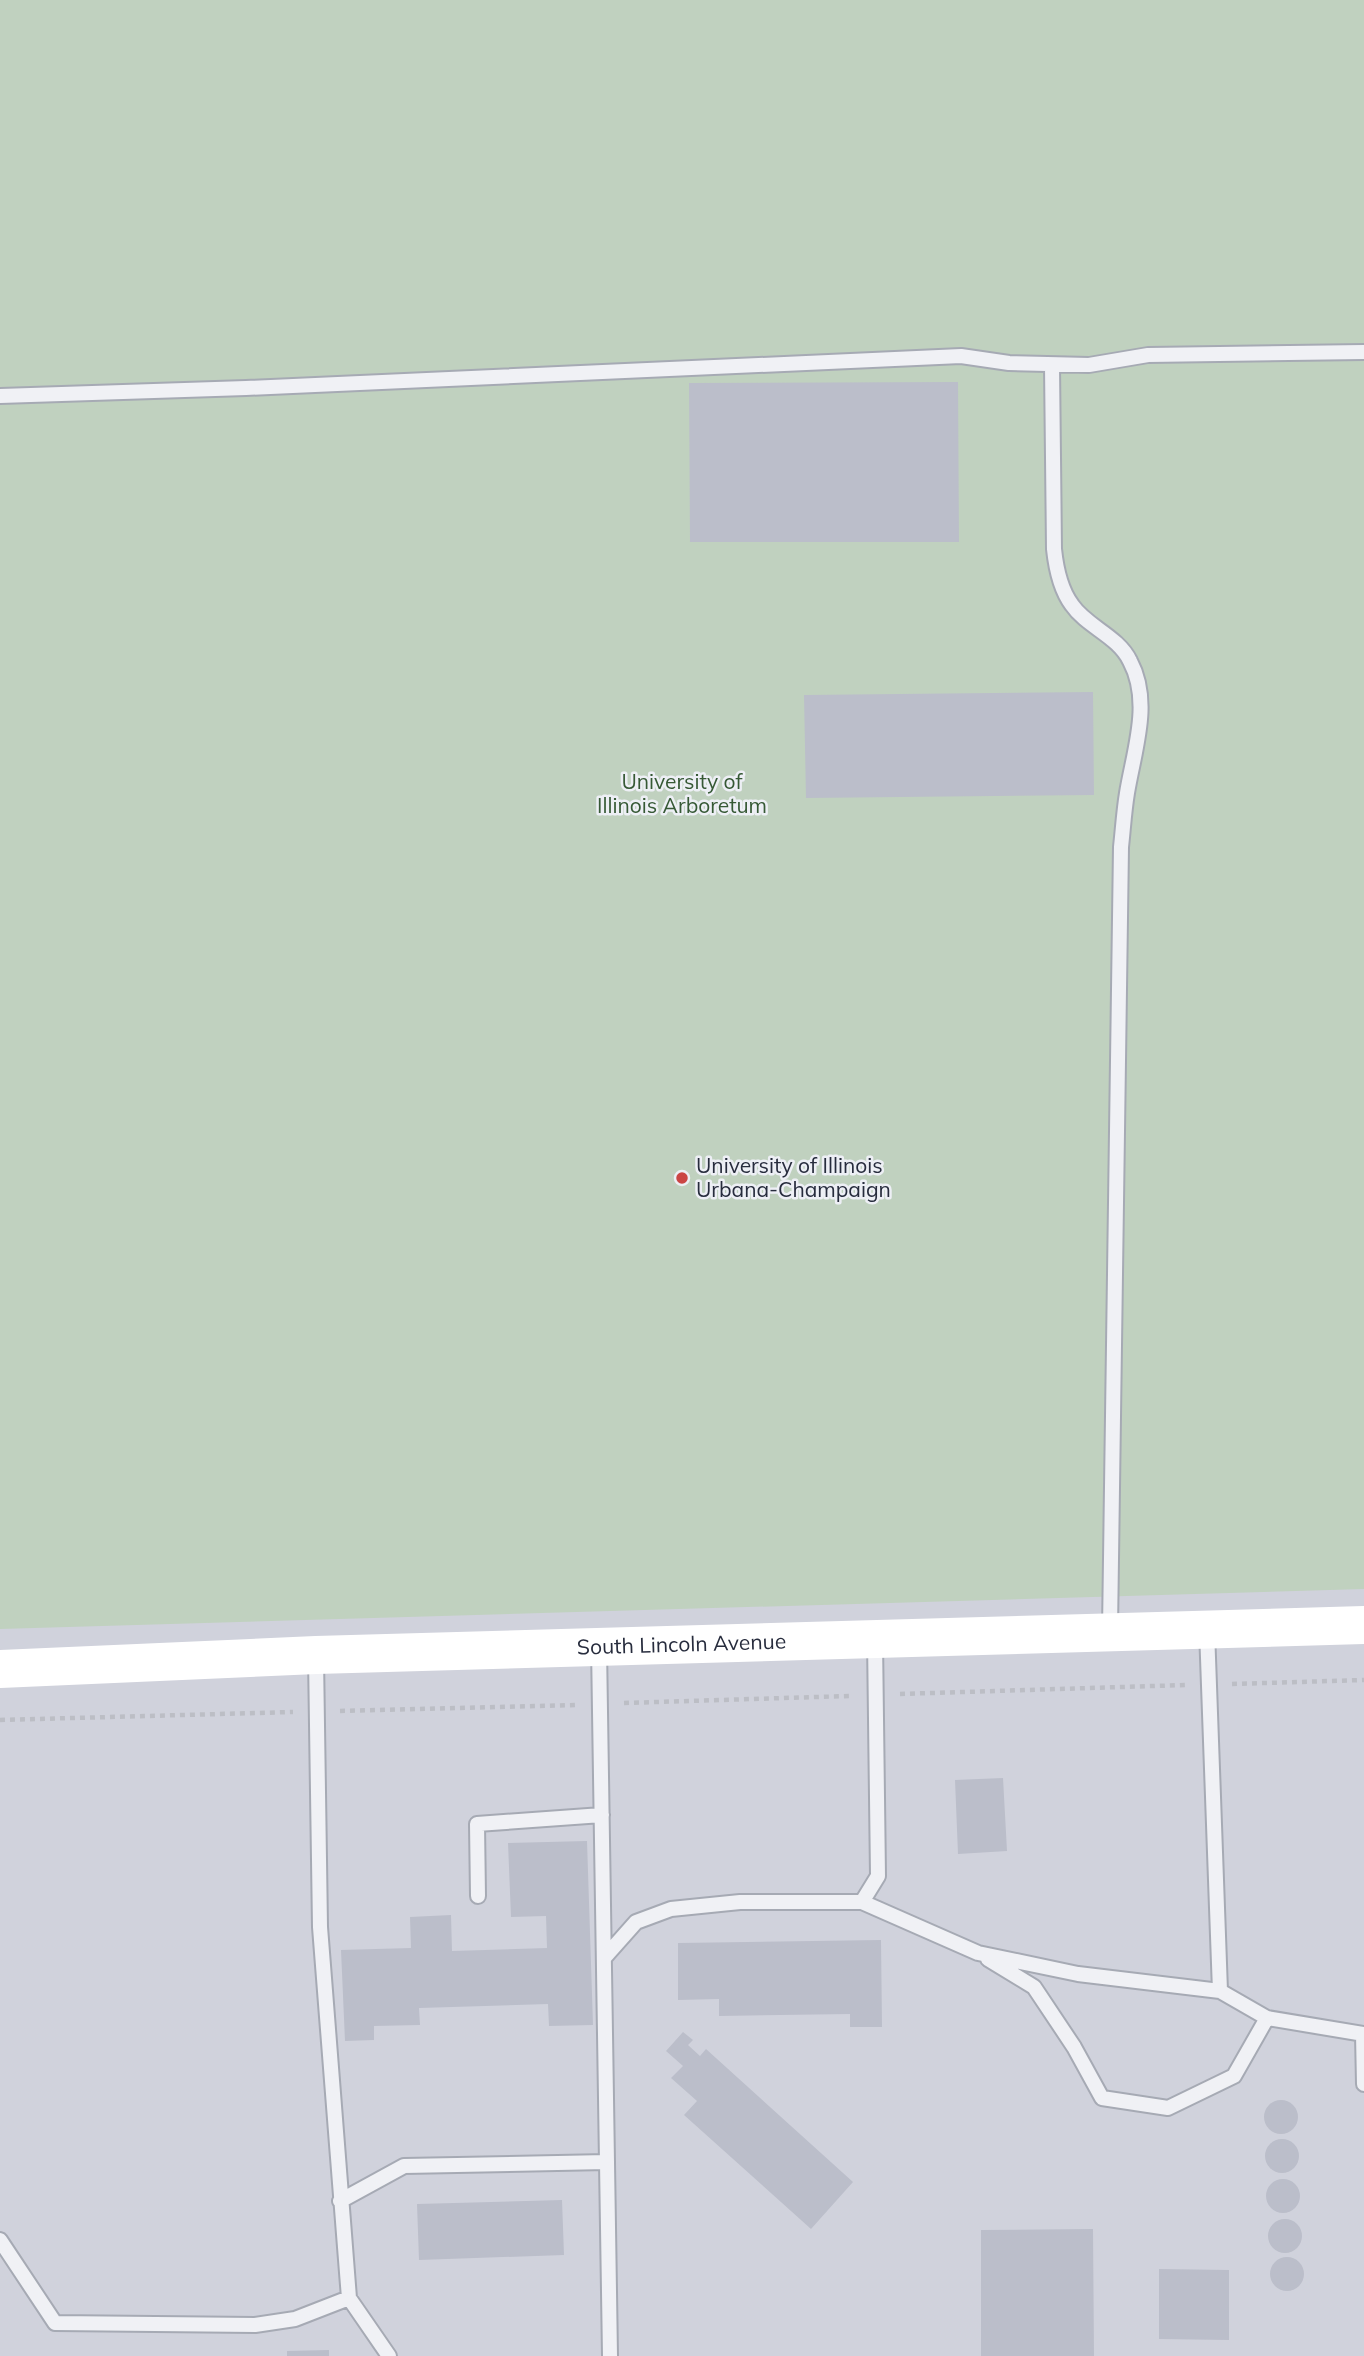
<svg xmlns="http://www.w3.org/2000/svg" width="1364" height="2356" font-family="Mulish,sans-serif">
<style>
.built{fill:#d0d2dc}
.green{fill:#c0d1bf}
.building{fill:#bbbeca}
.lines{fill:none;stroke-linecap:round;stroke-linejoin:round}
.lane-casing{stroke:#a6aab4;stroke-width:18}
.path{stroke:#bcbec5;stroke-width:4.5;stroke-dasharray:5 5;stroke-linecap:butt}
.lane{stroke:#f0f1f5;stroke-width:14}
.secondary{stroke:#fff;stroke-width:38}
.poi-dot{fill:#cb4544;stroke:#edeff5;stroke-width:2.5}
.labels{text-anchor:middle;stroke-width:5;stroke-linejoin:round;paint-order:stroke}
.park-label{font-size:21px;fill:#365935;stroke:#edeff5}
.poi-label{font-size:21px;fill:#272c3d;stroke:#edeff5;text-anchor:start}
.street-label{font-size:21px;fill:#272c3d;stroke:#edeff5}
</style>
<rect width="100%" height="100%" fill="#dde0e7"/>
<path class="built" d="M0,0H1364V2356H0Z"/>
<path class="green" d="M0,0H1364V1589L0,1629Z"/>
<path class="building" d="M958,382L959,542H690L689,383Z
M1093,692L1094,795L806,798L804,695Z
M1003,1778L1007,1851L958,1854L955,1780Z
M587,1841L593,2025L549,2026L548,2004L419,2008L420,2025L374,2026V2040L345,2041L341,1950L411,1948L410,1917L451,1915L452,1951L547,1948L546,1916L511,1917L508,1843Z
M881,1940L882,2027H850V2014L719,2016V1999L678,2000V1943Z
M683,2032L693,2040L688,2045L700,2056L706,2049L853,2182L811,2229L684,2115L697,2101L671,2078L683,2066L666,2051Z
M1264 2117a17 17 0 1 1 34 0a17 17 0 1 1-34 0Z
M1265 2156a17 17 0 1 1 34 0a17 17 0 1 1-34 0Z
M1266 2196a17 17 0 1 1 34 0a17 17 0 1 1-34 0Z
M562,2200L564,2255L419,2260L417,2204Z
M1268 2236a17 17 0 1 1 34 0a17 17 0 1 1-34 0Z
M1093,2229L1094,2356H981V2230Z
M1270 2274a17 17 0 1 1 34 0a17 17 0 1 1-34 0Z
M1159,2269L1229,2270V2340L1159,2339Z
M329,2350V2356H287V2351Z"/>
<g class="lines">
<defs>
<path id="lane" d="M1052,366L1054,549C1056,568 1060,589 1072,605C1087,627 1118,636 1130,661C1152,702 1134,750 1127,793C1124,811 1123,829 1121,847L1110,1630
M0,396L246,388L961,356L1009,363L1089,365L1148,355L1364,352
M1207,1630L1220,1991L1267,2018L1364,2034
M599,1647L610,2356
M316,1657L320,1927L349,2298L389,2356
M478,1896L477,1824L602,1815
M862,1902L878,1876L875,1640
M604,1958L636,1922L671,1909L740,1902H862L978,1953L1078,1974L1220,1991
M988,1959L1034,1987L1074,2047L1102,2098L1168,2108L1234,2076L1267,2018
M1363,2034L1364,2084
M340,2201L404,2166L607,2162
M0,2240L55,2323L255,2325L295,2319L349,2298"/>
</defs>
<use href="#lane" class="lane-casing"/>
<path class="path" d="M1232,1684L1364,1680
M900,1694L1185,1685
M624,1703L849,1696
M340,1711L576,1705
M0,1720L293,1712"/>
<use href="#lane" class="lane"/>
<path class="secondary" id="s1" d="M0,1669L316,1655L1364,1625"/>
</g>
<circle class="poi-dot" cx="682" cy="1178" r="7"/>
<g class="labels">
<g class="park-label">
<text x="682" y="789">University of<tspan x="682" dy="24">Illinois Arboretum</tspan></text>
</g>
<g class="poi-label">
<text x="696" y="1173">University of Illinois<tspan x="696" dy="24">Urbana-Champaign</tspan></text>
</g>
<g class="street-label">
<text dy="7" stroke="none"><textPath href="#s1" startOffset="682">South Lincoln Avenue</textPath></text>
</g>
</g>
</svg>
